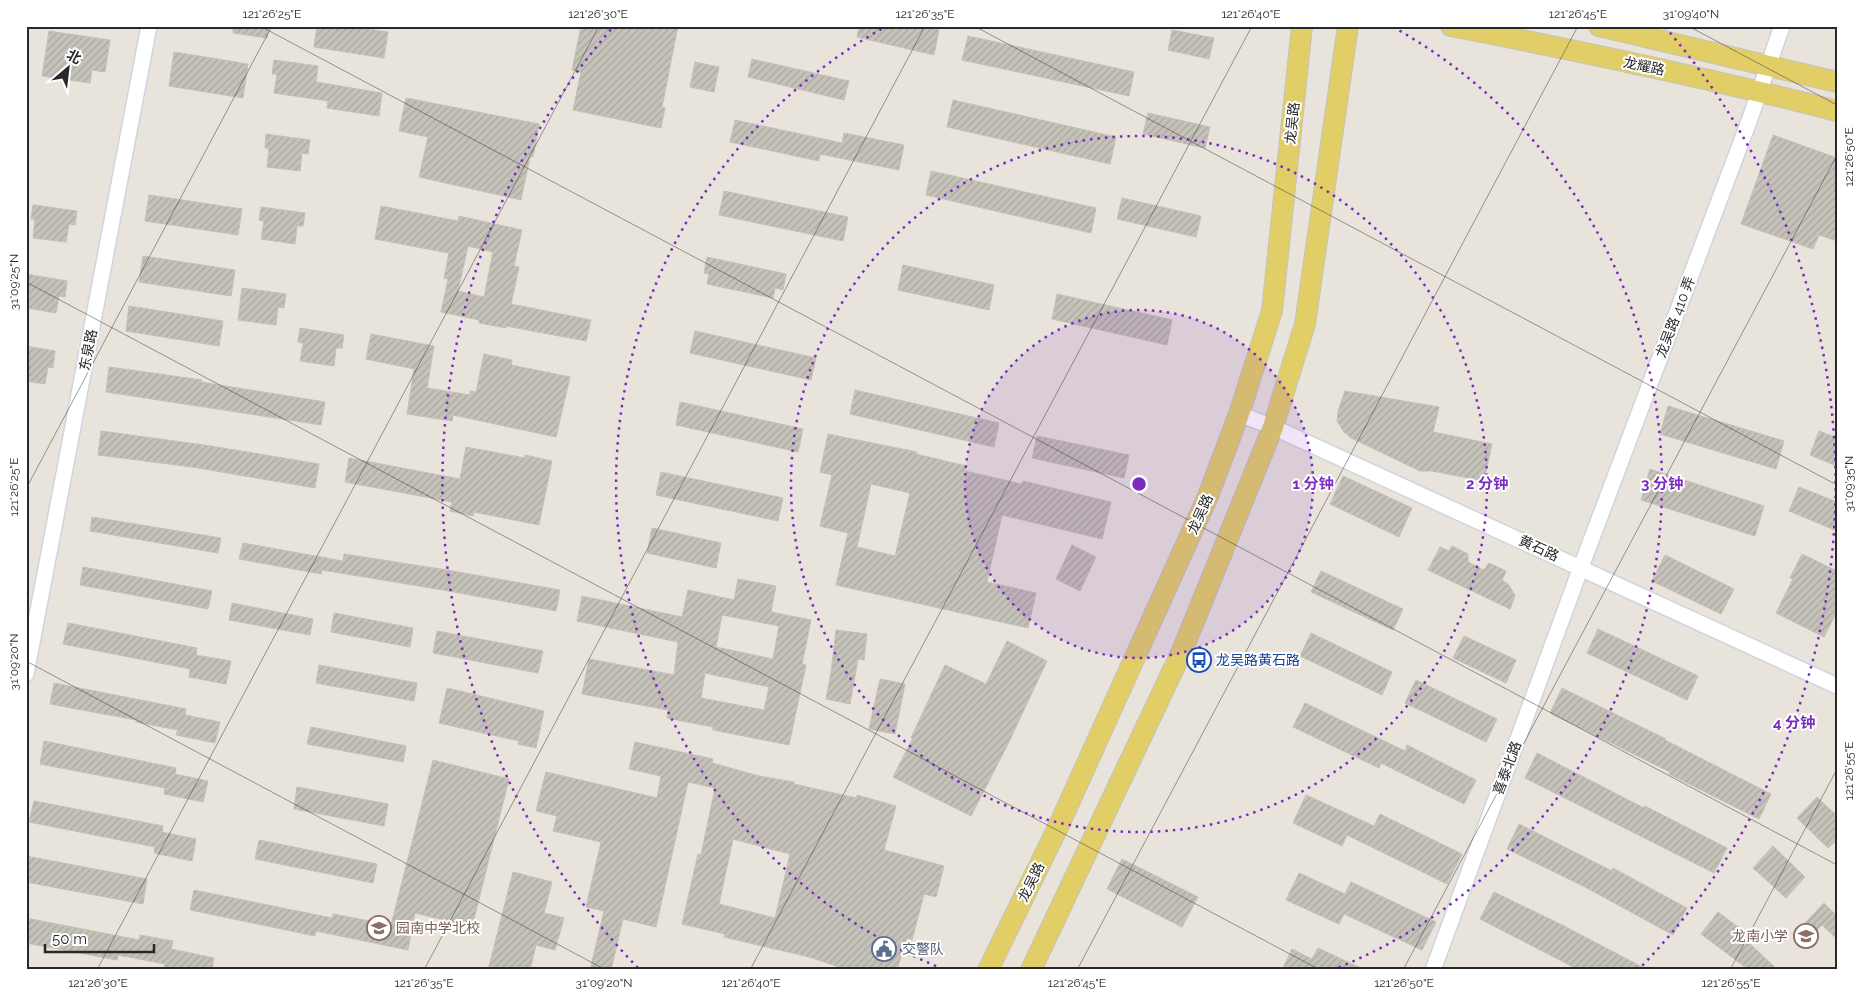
<svg xmlns="http://www.w3.org/2000/svg" width="1863" height="996" font-family="Raleway,'Noto Sans SC',sans-serif">
<style>
.building{fill:url(#building-hatch);stroke:#c4c0b5;fill-rule:evenodd}
.lines{fill:none;stroke-linecap:round;stroke-linejoin:round}
.minor-casing{stroke:#d1d3e0;stroke-width:18}
.major-casing{stroke:#c3c3c3;stroke-width:22}
.minor{stroke:#fff;stroke-width:15}
.major{stroke:#e2ce67;stroke-width:20}
.ticks{fill:none;stroke:#282828;stroke-width:1;stroke-opacity:0.45}
.ring{fill:none;stroke:#7b2cbf;stroke-width:2.5;stroke-dasharray:2.5 5}
.labels{text-anchor:middle;stroke-width:4;stroke-linejoin:round;paint-order:stroke}
.street-label{font-size:14px;fill:#282828;stroke:#fff}
.transit-label{font-size:14px;fill:#164399;stroke:#fff;text-anchor:start}
.education-label{font-size:14px;fill:#785e54;stroke:#fff;text-anchor:start}
.service-label{font-size:14px;fill:#4e5e75;stroke:#fff;text-anchor:start}
.centre{fill:#7b2cbf;stroke:#fff;stroke-width:2.5}
.ring-label{font-size:15px;text-anchor:middle;font-weight:bold;fill:#7b2cbf;stroke:#fff;stroke-width:4;stroke-linejoin:round;paint-order:stroke}
.neatline{fill:none;stroke:#282828;stroke-width:2}
.ticks-label{font-size:12px;text-anchor:middle;fill:#282828}
</style>
<defs>
<pattern id="building-hatch" width="6" height="6" patternUnits="userSpaceOnUse" patternTransform="scale(1.25)"><rect width="6" height="6" fill="#c5c2ba"/><path d="M-1 1l2-2M0 6l6-6M5 7l2-2" fill="none" stroke="#a9a7a0"/></pattern>
</defs>
<rect width="100%" height="100%" fill="#e9e4db"/>
<path class="building" d="M233,26H269L267,38L233,33Z
M317,26H347L388,32L384,58L314,47Z
M581,26H678L662,107L665,108L661,128L573,110L581,72L572,70Z
M859,26H922L939,30L934,55L857,37Z
M1172,30L1214,38L1209,59L1168,50Z
M49,31L110,40L105,72L92,70L90,83L42,76Z
M968,36L1134,72L1129,96L962,60Z
M174,52L248,64L243,98L169,86Z
M752,59L849,81L844,100L748,77Z
M274,60L318,66L316,82L382,93L379,116L327,108L328,101L274,93L277,74H272Z
M695,62L719,67L714,92L690,87Z
M406,98L539,124L533,157H530L521,200L419,177L428,137L399,131Z
M953,100L1116,137L1110,164L947,127Z
M1148,113L1210,127L1205,148L1143,134Z
M735,120L842,143L844,133L904,145L899,170L820,154L819,161L730,142Z
M266,134L310,140L308,154L302,153L300,171L267,167L269,148H265Z
M1773,135L1837,158V241L1819,235L1813,249L1741,224Z
M931,171L1096,208L1091,233L926,195Z
M724,191L848,217L843,241L719,215Z
M149,195L242,209L238,235L145,221Z
M1122,198L1201,216L1196,237L1117,219Z
M33,205L77,211L75,225L69,224L66,242L33,238L35,219H31Z
M381,206L458,221L459,216L522,230L514,266L519,267L511,304L591,320L586,341L506,326V328L479,323V320L441,312L448,279L444,278L449,253L375,239ZM468,246L493,252L484,297L458,291Z
M261,207L305,213L303,226H297L295,244L261,239L264,221L259,220Z
M143,256L235,270L231,296L139,282Z
M707,257L786,274L783,290L775,288L773,298L707,284L709,274L704,273Z
M903,265L994,285L989,310L898,290Z
M26,274L67,281L65,297L59,296L56,313L26,308Z
M242,288L286,294L284,308L278,307L276,325L238,320Z
M1057,294L1172,320L1167,345L1052,319Z
M129,306L223,321L219,346L126,331Z
M300,328L344,335L342,348H336L334,366L300,361L303,343L298,342Z
M695,331L816,358L811,380L690,353Z
M371,334L434,346L427,388L470,395V391L476,392L484,354L512,360L511,365L570,377L556,437L453,415L452,421L407,414L414,369L366,359Z
M26,346L55,351L53,368L48,367L45,384L26,381Z
M109,367L202,380L201,382L325,402L321,425L106,392Z
M855,390L999,423L994,447L850,414Z
M1345,391L1439,407L1433,432L1492,444L1484,481L1432,471H1420L1351,438L1344,432L1337,421L1338,411Z
M680,402L803,429L798,452L676,425Z
M1668,406L1784,441L1776,469L1660,434Z
M101,431L211,446L319,464L315,488L192,467L98,455Z
M1819,431L1837,438V466L1810,455Z
M828,434L917,452L916,454L966,466L965,471L1022,484L1023,481L1111,502L1102,539L1002,515L987,582L1036,593L1028,628L836,585L848,533L820,526L832,475L820,472ZM871,484L910,493L895,556L857,547Z
M1037,436L1129,455L1124,478L1032,458Z
M466,447L525,458V455L552,461L539,525L474,512L473,516L450,511L452,502L345,482L349,458L460,479Z
M1650,469L1764,506L1755,536L1641,500Z
M661,472L783,498L778,521L656,495Z
M1343,476L1412,508L1399,537L1330,504Z
M1799,487L1837,502V531L1789,511Z
M92,517L221,538L218,553L90,531Z
M652,528L721,543L716,568L647,553Z
M243,543L343,561L344,554L447,570L560,590L556,611L443,590L322,570L321,574L239,559Z
M1072,545L1096,557L1080,591L1056,579Z
M1452,546L1468,554V562L1484,570L1489,563L1506,571L1502,580L1509,585L1515,596L1510,609L1428,570L1440,547L1449,551Z
M1802,554L1837,571V611L1824,637L1776,613L1793,579L1790,578Z
M1665,555L1734,589L1721,614L1652,581Z
M83,567L212,591L208,609L80,585Z
M1321,571L1403,609L1393,630L1311,592Z
M738,579L776,586L771,612L811,620L802,664L806,665L789,745L713,730V727L667,718L668,710L582,694L589,659L674,675L678,642L577,621L582,596L682,617L688,590L734,600ZM722,615L779,626L773,659L716,647ZM705,673L769,687L764,710L701,698Z
M232,603L313,619L310,635L229,620Z
M334,613L413,628L410,647L331,632Z
M68,623L197,648L196,655L231,661L226,684L189,677L190,669L63,644Z
M1598,629L1698,676L1687,700L1587,653Z
M836,630L867,634L864,660L858,659L850,704L826,699L831,672Z
M437,631L543,651L538,673L433,653Z
M1311,633L1392,672L1382,695L1300,656Z
M1464,636L1516,660L1506,683L1453,658Z
M1007,641L1047,661L1007,746L971,816L893,777L913,738H911L945,665L986,684Z
M319,665L417,683L414,701L316,683Z
M880,679L905,684L895,734L869,729Z
M1416,680L1497,719L1486,742L1405,703Z
M54,683L186,709L185,715L220,722L215,743L176,735L178,730L136,722V720L50,704Z
M447,688L544,711L536,748L518,744L519,741L439,723Z
M1562,688L1666,739L1665,740L1771,794L1759,819L1669,774L1670,772L1550,713Z
M1305,703L1405,751L1407,745L1476,780L1464,804L1381,763L1379,768L1293,727Z
M311,727L406,746L403,762L307,744Z
M44,741L176,768L175,774L208,781L203,802L164,794L165,788L40,764Z
M635,742L713,759L712,763L759,776L794,782V784L856,798L857,795L896,806L884,850L944,866L936,897L924,894L912,940L907,938L897,970H848L809,957L724,937L725,934L682,924L698,854L701,855L715,788L688,782L656,927L623,919L611,970H590L604,911L586,907L601,842L553,831L557,816L536,811L546,772L657,798L661,776L629,769ZM733,839L790,854L775,918L719,904Z
M1537,753L1644,808L1645,806L1727,848L1714,873L1525,778Z
M433,760L509,779L472,927L415,913L408,950L316,931L315,936L190,910L194,890L332,918L333,914L391,925Z
M297,787L388,804L384,826L294,809Z
M1306,795L1374,826L1380,814L1462,854L1447,884L1347,835L1342,846L1293,823Z
M1817,797L1837,816V840L1828,848L1797,818Z
M34,801L163,826L162,832L196,839L192,861L154,853L155,847L29,822Z
M1519,824L1612,871L1613,868L1687,908L1673,935L1585,887L1507,849Z
M259,840L377,864L373,883L255,859Z
M1773,846L1805,877L1786,898L1753,868Z
M26,856L147,879L143,904L26,882Z
M1122,859L1198,897L1182,927L1107,889Z
M513,872L552,882L544,913L564,918L555,950L536,945L530,970H488Z
M1299,873L1345,894L1351,882L1436,922L1422,950L1344,914L1339,924L1286,900Z
M1494,892L1562,925L1648,970H1579L1480,919Z
M1824,903L1837,916V939L1822,925L1814,933L1804,924Z
M1718,912L1753,938L1749,943L1778,970H1749L1701,934Z
M26,918L139,940L140,935L173,941L171,949L214,958L212,970H164L165,964L118,955L117,960L26,943Z
M1318,948L1365,970H1282L1292,949L1312,959Z"/>
<g class="lines">
<defs>
<path id="minor" d="M1239,414L1273,427L1837,686
M26,674L149,26
M1433,970L1581,567L1748,124L1782,26"/>
<path id="major" d="M1451,26C1580,51 1709,78 1837,111
M1599,26L1837,82
M988,970L1059,825L1208,496L1239,414L1272,311L1302,26
M1031,970L1182,651L1273,427L1305,324L1348,26"/>
</defs>
<use href="#minor" class="minor-casing"/>
<use href="#major" class="major-casing"/>
<use href="#minor" class="minor"/>
<use href="#major" class="major"/>
</g>
<path class="ticks" d="M260,26L1837,865M974,26L1837,485M1688,26L1837,105M26,282L1320,970M26,489L272,26M26,661L606,970M97,970L599,26M424,970L925,26M750,970L1252,26M1077,970L1578,26M1403,970L1837,155M1730,970L1837,769"/>
<circle cx="1139" cy="484" r="174" fill="#7b2cbf" fill-opacity=".12"/>
<g class="ring">
<circle cx="1139" cy="484" r="174"/>
<circle cx="1139" cy="484" r="348"/>
<path d="M943 969A523 523 0 0 1 885 27M1393 27A523 523 0 0 1 1335 969"/>
<path d="M638 968A697 697 0 0 1 613 27M1665 27A697 697 0 0 1 1640 968"/>
</g>
<defs>
<symbol id="bus-ring" viewBox="-11 -11 22 22"><circle r="9.5" fill="#fff" stroke="#1a4fb4" stroke-width="1.5"/><path d="M-5-6H5V4H4V6H2V4H-2V6H-4V4H-5ZM-3.5-4V0h7V-4ZM-3.5 1.2v1.5H-2V1.2ZM2 1.2v1.5H3.5V1.2Z" fill="#1a4fb4"/></symbol>
<symbol id="school-ring" viewBox="-11 -11 22 22"><circle r="9.5" fill="#fff" stroke="#8d6e63" stroke-width="1.5"/><path d="M0-5L7-2L0 1L-7-2ZM-4 1L0 2.5L4 1V4Q0 6-4 4Z" fill="#8d6e63"/></symbol>
<symbol id="civic-ring" viewBox="-11 -11 22 22"><circle r="9.5" fill="#fff" stroke="#5c6f8a" stroke-width="1.5"/><path d="M-.6-6.5H3V-4.5H.6V-3L4-1V1h2V6H-6V1h2V-1L-.6-3ZM-1.2 2.5V6h2.4V2.5Z" fill="#5c6f8a"/></symbol>
</defs>
<g fill-rule="evenodd">
<use href="#bus-ring" x="1185" y="646" width="28" height="28"/>
<use href="#school-ring" x="365" y="914" width="28" height="28"/>
<use href="#school-ring" x="1792" y="922" width="28" height="28"/>
<use href="#civic-ring" x="870" y="935" width="28" height="28"/>
</g>
<g class="labels">
<g class="street-label">
<text transform="translate(1644 66) rotate(12)" y="5">龙耀路</text>
<text transform="translate(1292 123) rotate(-84)" y="5">龙吴路</text>
<text transform="translate(1675 317) rotate(-69)" y="5">龙吴路 410 弄</text>
<text transform="translate(88 350) rotate(-79)" y="5">东泉路</text>
<text transform="translate(1200 514) rotate(-66)" y="5">龙吴路</text>
<text transform="translate(1539 548) rotate(25)" y="5">黄石路</text>
<text transform="translate(1507 768) rotate(-70)" y="5">喜泰北路</text>
<text transform="translate(1031 882) rotate(-64)" y="5">龙吴路</text>
</g>
<g class="transit-label">
<text x="1216" y="665">龙吴路黄石路</text>
</g>
<g class="education-label">
<text x="396" y="933">园南中学北校</text>
<text x="1788" y="941" text-anchor="end">龙南小学</text>
</g>
<g class="service-label">
<text x="902" y="954">交警队</text>
</g>
</g>
<circle cx="1139" cy="484" r="8" class="centre"/>
<g class="ring-label">
<text x="1313" y="489">1 分钟</text>
<text x="1487" y="489">2 分钟</text>
<text x="1662" y="489">3 分钟</text>
<text x="1794" y="728">4 分钟</text>
</g>
<rect width="1863" height="996" fill="none" stroke="#ffffff" stroke-width="55"/>
<g transform="translate(68 68) rotate(28)" stroke="#ffffff" stroke-width="4" paint-order="stroke">
<path d="M0-4L9 19L0 12L-9 19Z" fill="#282828"/>
<text y="-8" font-size="14" font-weight="bold" text-anchor="middle" fill="#282828">北</text>
</g>
<path d="M45 944v8h109v-8" fill="none" stroke="#282828" stroke-width="2.5"/>
<text x="52" y="944" font-size="15" fill="#282828" stroke="#ffffff" stroke-width="4" paint-order="stroke">50 m</text>
<rect x="28" y="28" width="1808" height="940" class="neatline"/>
<g class="ticks-label">
<text x="272" y="18">121°26'25"E</text>
<text x="598" y="18">121°26'30"E</text>
<text x="925" y="18">121°26'35"E</text>
<text x="1251" y="18">121°26'40"E</text>
<text x="1578" y="18">121°26'45"E</text>
<text x="1691" y="18">31°09'40"N</text>
<text transform="translate(1849 157) rotate(-90)" y="4">121°26'50"E</text>
<text transform="translate(14 282) rotate(-90)" y="4">31°09'25"N</text>
<text transform="translate(1849 484) rotate(-90)" y="4">31°09'35"N</text>
<text transform="translate(14 487) rotate(-90)" y="4">121°26'25"E</text>
<text transform="translate(14 662) rotate(-90)" y="4">31°09'20"N</text>
<text transform="translate(1849 771) rotate(-90)" y="4">121°26'55"E</text>
<text x="98" y="987">121°26'30"E</text>
<text x="424" y="987">121°26'35"E</text>
<text x="604" y="987">31°09'20"N</text>
<text x="751" y="987">121°26'40"E</text>
<text x="1077" y="987">121°26'45"E</text>
<text x="1404" y="987">121°26'50"E</text>
<text x="1731" y="987">121°26'55"E</text>
</g>
</svg>
